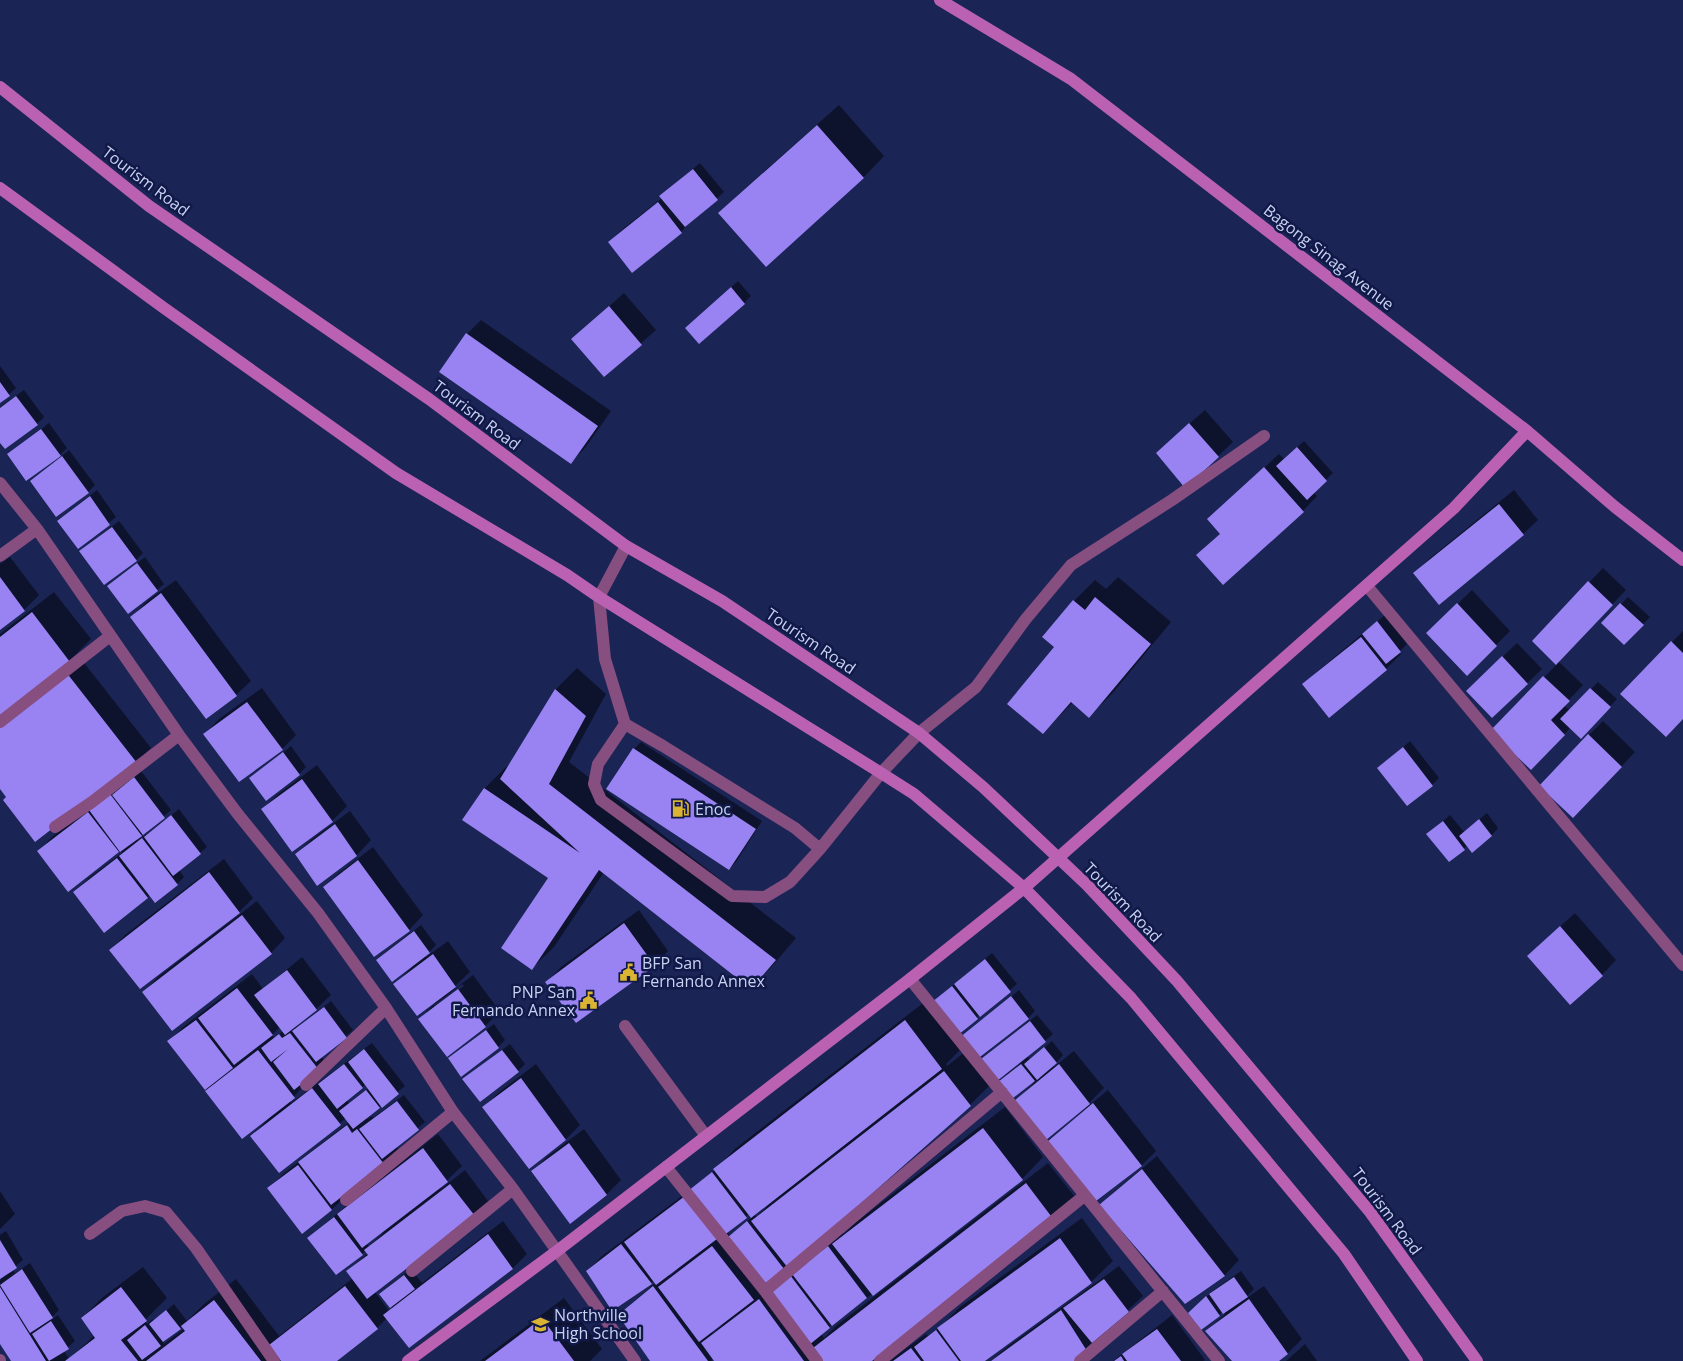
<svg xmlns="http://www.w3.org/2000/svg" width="1683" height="1361" font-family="'Open Sans',sans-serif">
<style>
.shadow{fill:#0007;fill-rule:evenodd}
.building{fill:#9983f2}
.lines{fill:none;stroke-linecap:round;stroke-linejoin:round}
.lane{stroke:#864f80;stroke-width:12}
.street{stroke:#864f80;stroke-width:12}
.secondary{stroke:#ba62b1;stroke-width:12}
.labels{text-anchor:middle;stroke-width:5;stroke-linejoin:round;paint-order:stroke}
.street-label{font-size:16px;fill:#c8d2f1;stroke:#111949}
.poi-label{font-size:16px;fill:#c8d2f1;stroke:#111949;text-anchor:start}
</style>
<rect width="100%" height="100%" fill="#1a2455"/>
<path class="shadow" d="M839,105L884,156L863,178L720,213L741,192Z
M700,163L724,192L695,217L681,232L633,271L609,242L624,228L662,198L668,190Z
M738,281L751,296L744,303L694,321Z
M624,293L656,330L604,376L573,339Z
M481,320L611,411L585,448L571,462L467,334Z
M0,366L16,388L0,402Z
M24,390L44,417L37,424L0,441V407Z
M1205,410L1233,442L1218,456L1172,439Z
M49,423L67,448L60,455H9Z
M1304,441L1333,473L1313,492L1317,496L1303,511L1221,533L1209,519L1279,454L1284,459Z
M69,450L95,485L88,492L31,481Z
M97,490L116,517L78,547L58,521Z
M1514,490L1538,520L1523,534L1415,573L1429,559Z
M119,521L143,553L136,560L80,551Z
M10,557L39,595L24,610L0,628V564Z
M145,557L164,584L157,590L108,586Z
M1603,568L1626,590L1558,661L1583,685L1564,705L1570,711L1598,682L1617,699L1581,737L1571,727L1546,754L1492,731L1557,664L1533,641Z
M1118,577L1171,622L1111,695L1089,716L1073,702L1043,733L1055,647L1074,601L1095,580L1106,589Z
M176,580L251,681L236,695L206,718L132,617L146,602Z
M1472,590L1510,631L1467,674L1428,633Z
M54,592L91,639L69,661L0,715V634Z
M1628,597L1650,617L1624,644L1603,623Z
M1385,615L1407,644L1399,652L1401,654L1386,669L1329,716L1304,685L1319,670Z
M1683,631V718L1672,642Z
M1517,643L1542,669L1492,717L1482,676Z
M81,659L151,748L136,762L0,787V722Z
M577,668L606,694L569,762L796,938L772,966L751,988L604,872L554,947L532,968L549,877L464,819L485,788L506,767L508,768L556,689Z
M262,688L296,735L282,749L205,734L219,719Z
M1603,721L1635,752L1588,802L1589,735Z
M1410,741L1439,778L1432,785L1379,768Z
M641,742L762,821L736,862L729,869L634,749Z
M291,746L306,767L299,774L251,778Z
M317,765L347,806L332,821L292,850L262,810L277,795Z
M141,771L171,810L137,839L138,840L150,832L179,809L207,847L179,870L184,877L177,884L150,894L147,898L75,892L89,878L122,853L120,850L118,851H39L53,836Z
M350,811L371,840L357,855L318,884L296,855L311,840Z
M1487,813L1498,828L1492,835L1468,845L1449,861L1428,834L1450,815L1464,832Z
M373,847L423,915L409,930L374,955L324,887L339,873Z
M224,859L253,898L239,912L111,950L125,935Z
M257,901L285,938L271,953L144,992L158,977Z
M639,910L668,951L654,965L547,982L561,967Z
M1575,913L1616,960L1602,975L1544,941Z
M421,925L436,945L425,956L426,957L448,941L470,972L454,987L456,988L473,975L500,1012L485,1026L420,1019L435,1003L395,985L412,967L385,953ZM462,984L464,986L434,1008V1005Z
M992,953L1017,984L958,1033L933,1002Z
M302,957L331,995L316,1009L296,1025L298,1027L331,1001L353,1030L321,1056L325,1062L290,1101L291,1103L372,1043L405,1086L365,1118L367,1119L372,1116L373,1118L404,1095L425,1122L396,1146L398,1149L383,1163L332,1209L303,1232L269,1189L283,1174L349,1122L346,1118L279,1171L252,1136L270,1117L269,1116L242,1137L169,1042L183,1027L252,974L263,989ZM280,1027L283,1031L274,1038L272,1035ZM366,1084L369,1088L349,1103L347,1100Z
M1019,990L1035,1011L1028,1018L968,1032Z
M927,1000L963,1047L946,1064L947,1066L966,1051L992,1083L970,1105L788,1266L843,1233L844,1234L855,1223L1005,1107L1043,1157L1022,1179L834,1323L821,1334L824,1338L836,1326L1048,1163L1075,1197L869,1361H716L714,1358L711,1361H652L619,1315L655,1283L654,1280L651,1283L587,1271L602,1256L690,1190L715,1170L736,1148ZM768,1203L769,1204L757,1217L754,1214ZM749,1214L752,1217L730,1236L727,1232ZM677,1267L678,1269L670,1276L669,1274ZM720,1324L721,1326L713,1333L711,1331Z
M1037,1015L1053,1034L1027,1056L1030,1060L1052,1041L1063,1055L1053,1066L1054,1067L1074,1051L1104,1088L1086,1106L1087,1107L1108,1090L1156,1151L1142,1165L1096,1199L1049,1142L1086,1108L1084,1106L1016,1101L1034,1083L1006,1075L1019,1065L1017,1063L982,1059Z
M494,1024L505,1040L498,1047L457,1052Z
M510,1044L525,1064L518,1071L471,1073Z
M536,1064L580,1125L566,1139L484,1107L498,1093Z
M584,1129L621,1180L607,1194L570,1222L533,1171L547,1157Z
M438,1134L462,1166L440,1187L441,1189L465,1170L488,1201L474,1215L375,1292L389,1311L392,1308L381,1294L388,1287L411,1269L422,1283L503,1221L527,1254L513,1268L410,1347L387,1318L377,1328L335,1361H12L0,1342V1280L4,1277L3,1276L0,1277V1235L6,1231L23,1260L12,1269L15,1273L30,1263L59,1310L50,1319L51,1320L58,1315L75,1341L64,1351L69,1359L95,1335L82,1318L103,1297L143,1267L167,1298L145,1320L147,1324L153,1319L154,1321L174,1304L187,1321L204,1304L236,1279L279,1336L353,1278L348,1271L368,1253L366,1250L362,1254L309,1238L353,1200ZM382,1232L383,1233L369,1247L366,1243ZM182,1325L185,1328L164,1344L163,1343Z
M1157,1156L1239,1260L1225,1275L1185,1303L1101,1205L1115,1191Z
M0,1191L15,1214L0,1229Z
M1082,1218L1113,1261L1091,1282L983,1361H889L926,1334L928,1336L939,1328L960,1307Z
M1119,1266L1143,1296L1073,1361H991L1007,1347Z
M1241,1271L1254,1289L1247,1296L1248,1297L1264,1286L1302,1339L1288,1353L1277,1361H1233L1207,1331L1225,1314L1223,1311L1219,1315L1196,1306L1214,1290Z
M564,1298L602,1349L590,1361H480Z
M1172,1315L1205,1360L1203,1361H1113Z
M1305,1344L1317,1361H1286Z"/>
<path class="building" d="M817,125L864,178L766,267L718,213Z
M693,169L718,200L685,227L659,196Z
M658,202L682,233L632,273L608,242Z
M731,287L745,304L699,344L685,328Z
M609,306L642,345L604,377L571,339Z
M466,333L598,426L571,464L439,372Z
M0,382L10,396L0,403Z
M16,396L38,425L5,449L0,443V408Z
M1189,423L1219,457L1185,488L1156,453Z
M41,429L61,456L26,481L7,454Z
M1297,447L1327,481L1307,500L1276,466Z
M62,456L89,493L56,517L30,481Z
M1264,467L1304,512L1223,585L1196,555L1220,534L1207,519Z
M90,496L110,525L78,549L57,521Z
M1499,504L1524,535L1439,605L1413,573Z
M112,527L137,561L104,585L79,551Z
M137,563L158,591L128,614L107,586Z
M0,577L25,611L0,630Z
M1588,581L1613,605L1556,665L1532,641Z
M161,593L237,696L206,719L130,617Z
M1095,597L1151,644L1089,718L1071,702L1043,734L1007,704L1054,647L1042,637L1073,600L1085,610Z
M1457,603L1497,646L1467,676L1426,633Z
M1620,603L1644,625L1624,645L1601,623Z
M32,612L70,662L0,716V637Z
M1377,621L1401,652L1386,664L1362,634Z
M1361,637L1387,670L1329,718L1302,684Z
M1671,641L1683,653V719L1666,737L1620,694Z
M1502,656L1528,684L1492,718L1466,691Z
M66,672L137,763L35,842L3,800L6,797L0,789V723Z
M1543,676L1570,701L1551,720L1565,735L1531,770L1490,731Z
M1590,688L1611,707L1581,739L1560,719Z
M555,689L586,716L549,784L776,960L751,989L599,870L532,970L501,948L548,878L462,820L484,788L580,853L500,779Z
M247,702L283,750L239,782L203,734Z
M1588,734L1622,767L1573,818L1539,786Z
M1403,747L1433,786L1407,806L1377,768Z
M633,748L756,829L729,870L606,789Z
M283,752L300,775L266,801L249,778Z
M134,777L165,818L143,835L112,795Z
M302,779L333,822L292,852L261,809Z
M110,794L142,836L120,852L89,810Z
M88,812L119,852L68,892L37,851Z
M171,815L201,854L173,876L144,837Z
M1479,819L1492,836L1472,853L1459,836Z
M1443,821L1465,850L1449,862L1426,834Z
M335,824L357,856L317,886L295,854Z
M142,838L178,885L155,903L119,856Z
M117,858L148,898L104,933L73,892Z
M358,860L410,931L374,957L323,887Z
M209,872L240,913L140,989L109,950Z
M242,915L272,954L172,1031L142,992Z
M624,923L655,966L576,1023L545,982Z
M1560,926L1603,976L1570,1005L1527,956Z
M414,931L430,953L392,982L376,960Z
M433,954L456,987L417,1016L393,984Z
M985,959L1011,992L980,1017L954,984Z
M287,970L317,1010L285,1035L254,995Z
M952,986L978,1019L958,1035L932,1002Z
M237,988L273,1035L234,1065L198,1018Z
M458,989L486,1027L447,1057L418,1019Z
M1011,996L1029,1019L976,1060L959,1038Z
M324,1007L347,1038L316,1062L292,1031Z
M196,1020L233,1068L205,1090L167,1041Z
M905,1020L942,1069L751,1218L713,1169Z
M1030,1021L1046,1042L997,1081L981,1059Z
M486,1030L499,1048L461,1077L448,1058Z
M290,1033L319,1070L294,1090L273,1062L288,1049L271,1062L261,1048L279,1034L282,1038Z
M1044,1047L1057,1063L1037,1080L1024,1064Z
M364,1049L399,1094L382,1108L348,1062Z
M258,1050L295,1098L242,1139L205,1091Z
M502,1050L519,1072L480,1102L462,1079Z
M344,1064L363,1088L337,1109L318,1084Z
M1021,1064L1035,1081L1013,1098L998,1082Z
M1059,1064L1090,1104L1046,1140L1014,1101Z
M944,1071L971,1106L788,1268L751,1221Z
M521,1078L566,1140L529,1169L482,1107Z
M312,1088L341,1125L279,1173L250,1136Z
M366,1090L380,1108L353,1129L339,1111Z
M397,1101L419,1130L382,1159L359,1129Z
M1093,1103L1142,1166L1096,1201L1047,1142Z
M347,1125L352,1133L357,1129L384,1164L331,1205L298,1162Z
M983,1128L1023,1180L873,1296L832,1244Z
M569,1143L607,1195L570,1224L531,1171Z
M423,1148L448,1182L362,1248L337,1214Z
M298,1165L332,1210L302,1234L267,1188Z
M1142,1169L1225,1276L1185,1304L1099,1205Z
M712,1172L747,1218L723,1236L688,1191Z
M1026,1183L1054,1220L872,1361H823L813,1348Z
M450,1184L475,1216L367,1299L346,1271L368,1255L364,1250Z
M685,1196L717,1239L656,1285L624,1242Z
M334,1217L363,1255L336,1275L307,1238Z
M747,1221L784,1269L763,1288L728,1237Z
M488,1234L513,1269L409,1348L383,1315Z
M1060,1238L1092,1283L985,1361H961L937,1328Z
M0,1240L17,1268L0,1279Z
M621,1244L652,1284L612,1311L586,1271Z
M712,1246L754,1300L699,1342L658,1287Z
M828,1246L867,1298L832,1326L792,1274Z
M22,1269L53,1318L30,1333L0,1285Z
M404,1275L415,1289L390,1308L379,1294Z
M790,1275L830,1328L809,1345L768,1292Z
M1234,1277L1248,1297L1223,1314L1209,1294Z
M1104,1279L1129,1312L1092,1343L1063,1308Z
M345,1286L378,1329L337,1361H281L269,1345Z
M653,1286L708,1361H650L618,1315Z
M0,1287L46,1361H11L0,1344Z
M121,1287L147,1321L121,1340L138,1361H65L95,1338L81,1318Z
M1206,1296L1220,1316L1201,1330L1188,1313Z
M759,1299L804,1361H714L701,1343Z
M1249,1299L1288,1354L1279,1361H1232L1205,1331Z
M214,1300L261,1361H146L185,1331L181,1326Z
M166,1310L181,1329L163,1342L149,1324Z
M1061,1310L1087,1351L1075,1361H991Z
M542,1318L574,1361H485Z
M51,1321L69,1349L49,1361L32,1334Z
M145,1325L161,1346L142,1360L127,1340Z
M1157,1329L1181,1361H1127L1122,1354Z
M936,1330L959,1361H924L914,1347Z
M911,1348L921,1361H893Z
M1121,1356L1124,1361H1114Z"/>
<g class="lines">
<path class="lane" d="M626,546L599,597L605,659L625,724L663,746L795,828L820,849L881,773L919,733L976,687L1025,620L1071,565L1172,500L1264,436
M1367,586L1683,965
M625,724L598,764L594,784L601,800L732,896L765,897L790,882L820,849
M625,1026L706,1136
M90,1234L122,1211L145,1206L166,1212L196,1248L274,1361"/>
<path class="street" d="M0,483L37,529L179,735L237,813L318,913L386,1008L453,1112L513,1189L635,1361
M0,556L37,529
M0,722L110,636
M55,827L92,802L179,735
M910,979L1219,1361
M306,1085L386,1008
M666,1167L765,1291L817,1361
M346,1200L453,1112
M412,1271L513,1189
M765,1291L1002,1092
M0,1360V1361
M880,1361L1084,1196
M1080,1361L1163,1291"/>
<path class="secondary" d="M940,0L1071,79L1527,431L1615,507L1683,560
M0,87L149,206L429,399L626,546L722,601L919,733L983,787L1087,885L1177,981L1370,1212L1477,1361
M0,188L164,308L396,473L567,575L599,597L881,773L914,794L1024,888L1131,998L1344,1254L1417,1361
M408,1361L557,1251L910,979L1024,888L1454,508L1527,431"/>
</g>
<defs>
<symbol id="fuel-bare" viewBox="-9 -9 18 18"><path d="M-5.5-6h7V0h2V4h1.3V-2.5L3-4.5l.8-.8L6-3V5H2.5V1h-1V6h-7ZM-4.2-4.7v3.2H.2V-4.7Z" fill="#dab333" stroke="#111949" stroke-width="2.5" paint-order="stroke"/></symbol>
<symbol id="civic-bare" viewBox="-9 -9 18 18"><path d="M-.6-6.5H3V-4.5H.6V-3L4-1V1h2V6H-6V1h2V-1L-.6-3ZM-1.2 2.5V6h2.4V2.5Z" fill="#dab333" stroke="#111949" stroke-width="2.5" paint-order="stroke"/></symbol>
<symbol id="school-bare" viewBox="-9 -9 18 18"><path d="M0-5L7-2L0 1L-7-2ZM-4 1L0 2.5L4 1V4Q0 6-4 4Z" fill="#dab333" stroke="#111949" stroke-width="2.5" paint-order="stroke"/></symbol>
</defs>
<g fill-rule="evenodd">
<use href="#fuel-bare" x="668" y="796" width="25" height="25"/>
<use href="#civic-bare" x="616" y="960" width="25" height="25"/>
<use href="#civic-bare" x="576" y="988" width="25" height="25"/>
<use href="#school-bare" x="528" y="1312" width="25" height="25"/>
</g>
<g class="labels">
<g class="street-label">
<text transform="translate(146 181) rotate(37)" y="6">Tourism Road</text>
<text transform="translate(1329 257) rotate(38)" y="6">Bagong Sinag Avenue</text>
<text transform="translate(477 415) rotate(37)" y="6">Tourism Road</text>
<text transform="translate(811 641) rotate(34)" y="6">Tourism Road</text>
<text transform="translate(1123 902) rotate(46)" y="6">Tourism Road</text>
<text transform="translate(1387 1211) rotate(53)" y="6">Tourism Road</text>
</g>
<g class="poi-label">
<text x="695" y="815">Enoc</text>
<text x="642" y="969">BFP San<tspan x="642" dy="18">Fernando Annex</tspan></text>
<text x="575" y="998" text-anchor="end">PNP San<tspan x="575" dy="18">Fernando Annex</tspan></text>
<text x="554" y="1321">Northville<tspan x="554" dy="18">High School</tspan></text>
</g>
</g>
</svg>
